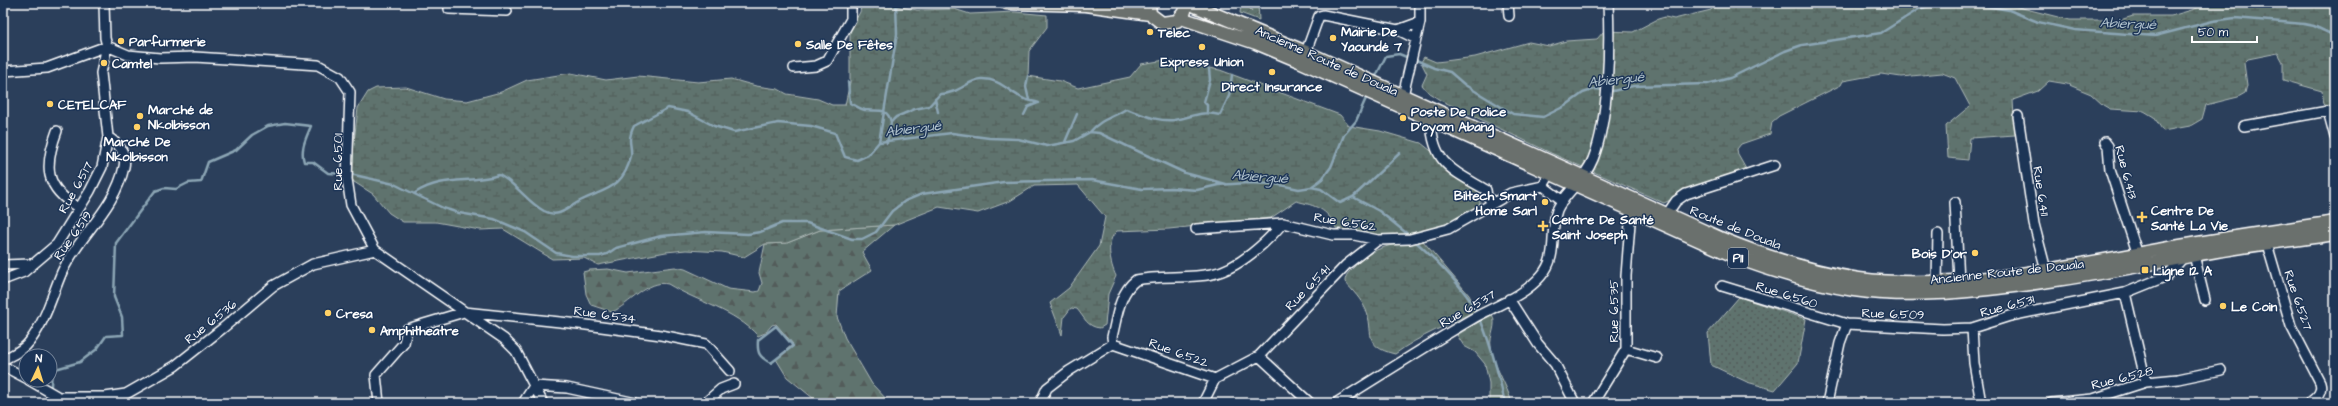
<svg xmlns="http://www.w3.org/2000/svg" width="2338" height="406" font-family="'Architects Daughter',sans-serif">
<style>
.grass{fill:url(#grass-dots);stroke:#aeb9b6}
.forest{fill:url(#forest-firs);stroke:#aeb9b6}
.wetland{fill:url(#wetland-marsh);stroke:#aeb9b6}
.garden{fill:url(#garden-furrows);stroke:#aeb9b6}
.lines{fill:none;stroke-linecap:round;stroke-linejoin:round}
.stream{stroke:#8ca6b5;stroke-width:2.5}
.minor-casing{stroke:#fff;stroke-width:12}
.major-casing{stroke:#fff;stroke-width:15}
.minor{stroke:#1d3557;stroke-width:9}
.major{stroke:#6b706d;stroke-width:12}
.poi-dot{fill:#ffd166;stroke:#1d3557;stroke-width:1.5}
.labels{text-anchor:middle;stroke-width:3;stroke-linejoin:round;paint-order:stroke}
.shield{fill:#1d3557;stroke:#bbc2cd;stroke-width:1}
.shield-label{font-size:12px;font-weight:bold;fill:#fff}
.poi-label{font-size:13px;font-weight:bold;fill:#fff;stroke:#1d3557;text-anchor:start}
.street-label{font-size:13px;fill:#fff;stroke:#1d3557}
.water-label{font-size:14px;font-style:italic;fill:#b2c4ce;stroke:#1d3557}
</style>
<defs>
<pattern id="grass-dots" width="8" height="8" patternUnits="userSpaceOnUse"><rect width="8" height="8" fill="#5e736e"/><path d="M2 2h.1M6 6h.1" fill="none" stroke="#535c5a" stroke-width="1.8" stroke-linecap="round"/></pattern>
<pattern id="forest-firs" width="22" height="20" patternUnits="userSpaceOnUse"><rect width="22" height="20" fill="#5e736e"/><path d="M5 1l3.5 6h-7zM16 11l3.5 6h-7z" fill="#535c5a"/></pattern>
<pattern id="wetland-marsh" width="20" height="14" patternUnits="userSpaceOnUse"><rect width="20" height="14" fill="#5e736e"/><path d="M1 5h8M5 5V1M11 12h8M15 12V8" fill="none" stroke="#535c5a"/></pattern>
<pattern id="garden-furrows" width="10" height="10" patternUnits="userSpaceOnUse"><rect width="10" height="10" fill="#5e736e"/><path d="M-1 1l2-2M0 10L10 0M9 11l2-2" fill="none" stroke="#535c5a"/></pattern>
</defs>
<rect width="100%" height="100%" fill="#2b3f5b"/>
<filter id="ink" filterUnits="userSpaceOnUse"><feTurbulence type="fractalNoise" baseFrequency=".025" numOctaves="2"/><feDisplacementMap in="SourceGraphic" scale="8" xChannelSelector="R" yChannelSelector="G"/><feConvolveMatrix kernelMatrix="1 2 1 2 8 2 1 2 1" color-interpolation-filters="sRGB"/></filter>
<g filter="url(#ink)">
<path class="grass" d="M1739,297L1806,319L1798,363L1775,390L1747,382L1711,365L1708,333Z"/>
<path class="forest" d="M894,225L862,252L872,270L839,291L837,317L845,338L872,384L890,403H819L787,377L776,359L793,344L776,324L772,325L765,333L758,336C735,310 697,302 668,284C648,279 629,305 612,312L591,305L586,294L583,272L590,270L608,269L628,273L675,267L685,269L728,289L755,292L759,291L762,283L759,273L765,244L787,243L820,230Z"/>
<path class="wetland" d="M862,3H879L917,10L954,9L970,14L1015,12L1047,15V27L1029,51L1028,76L1060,81L1078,88L1130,77L1141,64L1165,60L1220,70L1340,115L1349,126L1380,131L1421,143L1449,165L1462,182L1482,191L1479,206C1466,211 1461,216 1450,222C1438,229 1392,238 1378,237C1365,237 1350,230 1336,228C1327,208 1316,206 1296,201L1271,218L1169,229L1117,231C1105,240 1110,264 1116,276L1108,294L1105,325L1100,328C1087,327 1084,317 1077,309L1071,308L1064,317L1062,335L1050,303L1069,288L1099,246L1105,217L1078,185L1034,186L1010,201L978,213L939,207L894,225L820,230L787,243L765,244L744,257L722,252L686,250L666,252L598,265L584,258L552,259L503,229L480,230L436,222H403L389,213L373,194L354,182L350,176L358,108L368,92L376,88L406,87L444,99L467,101L501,92L527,80L571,73L606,80L638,76L698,82L731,79L756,86L778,89L787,94L818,99L832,105H845L850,82V30L860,12Z
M1714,3H2002L2070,20H2120L2133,16H2171L2195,9L2207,3H2335V110H2330L2324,104L2322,91L2283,80V62L2278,53L2248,59L2244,63L2247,85L2245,93L2238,97L2206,105L2202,119L2190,126L2163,131L2154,117L2144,111L2110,109L2103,105L2091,94L2067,84L2049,81L2038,91L2013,100L2015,135L1970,138L1968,160L1948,158L1946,126L1970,106L1955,78L1942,73L1901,77L1881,74L1843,81L1841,85L1779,116L1772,122L1770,134L1741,144L1737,149L1738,155L1746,169L1705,183L1664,203L1553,154L1440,100L1429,93L1422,85L1427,74L1421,62L1424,57L1436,62L1445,61L1475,57L1529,42L1549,46L1566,41L1597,39L1604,31L1633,32L1658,19L1665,17L1674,19L1711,10Z
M1423,241L1469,295L1477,310C1449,325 1420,335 1395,354C1361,346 1375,332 1366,310C1361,299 1353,291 1345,282C1345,275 1349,272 1354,267C1372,246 1396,243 1423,241Z
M1492,314C1498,326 1489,335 1491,347C1493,365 1507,385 1512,403H1489V383L1485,364L1475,352L1464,346L1457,335Z"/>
<path class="garden" d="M1245,3L1252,11L1247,3H1258L1259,20L1240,13L1241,5Z"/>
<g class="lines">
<path class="stream" d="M1968,3L2009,10L2038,22L2075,30L2155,36L2213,21L2235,18L2304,24L2314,26L2335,36
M1414,59L1434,68L1450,72L1465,85L1513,114L1543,117L1565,106L1583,93L1595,89L1613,91L1633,86L1707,84L1730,78L1785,51L1802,45L1881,33L1919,9L1938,3
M1028,76L1026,87L1029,100
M1375,78L1386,56L1399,54L1409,58
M848,82L850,103C855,105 860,109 865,110C877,112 887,106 891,122
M935,99L938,112
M1207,112V105L1204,102L1210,80L1209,69
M1024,115L1028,107L1038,103
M1090,132C1099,120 1114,117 1126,109C1142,114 1157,122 1174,120C1194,117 1199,110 1220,115L1229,96L1232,75
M879,142L897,34L896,3
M1065,142L1077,114
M887,143L891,122L896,117L915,109L929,106L940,94C959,94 968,80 981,79C999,78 1009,92 1024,99C1028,101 1034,101 1039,103
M350,174L394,184L443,208L459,213L494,219L525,232L556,253L572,256H600L607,254L616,248L661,236L706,232L748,234L760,232L782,223H807L852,239H862L876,232L892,211L905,201L922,194L1004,182L1092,180L1142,189L1171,188L1197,190L1218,185L1247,183L1275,184L1299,189L1311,187L1322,179L1331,167L1344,135L1356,121L1367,96
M1311,187L1321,189L1340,203L1353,197L1400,153
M415,193C444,175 468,184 499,175C517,184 527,202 544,211C560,219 568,207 580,201C606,188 623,189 631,156C632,151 630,145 630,140C630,136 632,130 634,126L668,108L688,112L714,126L734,132L778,123L811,126L835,133L845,157L857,160L868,155L879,142L952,133L989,138L1018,139L1047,146L1074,141L1090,132L1099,133L1185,173L1226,184
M1353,197L1379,211L1410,236
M1415,241C1435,259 1456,279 1471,302C1486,325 1499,376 1505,403
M776,326L793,346L771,363C759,357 757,353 758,340Z
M47,403L51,385L52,370L80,362L97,349L106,336L123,335L122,317L114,297L116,243L155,191L164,188L176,189L188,183L201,182L208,162L236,150L252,135L268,126L285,123L311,126C306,138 300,149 304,162H313L328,173L345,174"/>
<defs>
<path id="minor" d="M449,3V9L507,11
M1508,3L1509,16
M1398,30L1416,39
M107,46L128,55L160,58L195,57L318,65L340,77L350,92L347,179L351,205L375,250L504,339L516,351L543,403
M1306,52L1319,16L1323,15L1398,30L1420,22V3
M794,68L816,66L827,61L851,19V3
M3,71L47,68L107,46
M1402,100L1420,22
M2018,116L2034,224L2046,270
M1431,121C1433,164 1452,170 1486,190L1487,196L1492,202
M2244,126L2328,111L2335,137
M57,131C44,166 44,188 79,208
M2105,142L2108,146L2110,170L2138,255
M1543,186L1563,201
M1955,202L1959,281
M1667,214L1676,201L1686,194L1775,165
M1196,229L1283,223
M2267,244L2291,326L2320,382C2323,392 2317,397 2309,403
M2194,255L2205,300
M3,265L31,264
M3,280L24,272L57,244L90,191L102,167L108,137L101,73L107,46L105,38L104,3
M1937,281L1938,234
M1722,286L1847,324
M1509,299L1538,344L1555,364L1575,403
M1113,344L1112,337C1117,317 1119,293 1136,280C1161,275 1187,279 1212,274C1238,269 1267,242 1283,223L1333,235H1354L1378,240L1410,239L1448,229L1511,193L1543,186L1550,174
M1626,349L1657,358
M1259,356L1346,265L1378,240
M3,360C13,354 23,351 30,341C46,320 52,295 62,272C79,235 115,209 124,167C127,153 119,144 108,137
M3,366L26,378
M29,380L62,399
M2146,382L2125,293L2167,276L2182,259L2181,255
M57,397H105L126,394L175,366L223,328L273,286L313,264L375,250
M379,403L376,375L404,343L407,329L464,312L579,324L661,335L706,344L730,371
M523,403L534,386L567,388L636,403
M705,403L721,389L734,384
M1040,403L1047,388L1069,371L1113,344L1215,379L1259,356L1310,403
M1203,403L1215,379
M1336,403C1381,375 1426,346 1472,319C1495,306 1524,296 1541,276C1559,256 1549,233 1557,210C1564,193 1585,180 1593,159C1609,119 1610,46 1608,3
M1593,403L1626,349V276L1631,210
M1827,403L1840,343L1847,324L1943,329L1972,328
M1981,403L1974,363L1972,328L2010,316L2125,293
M2051,403L2093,399L2146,382L2178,379L2221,370"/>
<path id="major" d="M1007,3L1086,5L1150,14
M1149,3L1150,14L1162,23L1177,21L1185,11
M1188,3L1306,52L1720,238C1764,256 1811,272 1859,279C1960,292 2079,264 2180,246C2231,237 2283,230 2335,222
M1181,18L1256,43L1299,61L1743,260C1779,273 1816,284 1854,290C1910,298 1967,292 2022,285C2080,277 2137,267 2195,255C2241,246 2288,241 2335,234"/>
</defs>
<use href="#minor" class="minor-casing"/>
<use href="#major" class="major-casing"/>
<use href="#minor" class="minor"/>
<use href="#major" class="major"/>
</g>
</g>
<g class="poi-dot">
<circle cx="1150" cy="32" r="4"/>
<circle cx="1333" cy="38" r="4"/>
<circle cx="121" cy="41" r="4"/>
<circle cx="798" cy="44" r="4"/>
<circle cx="1202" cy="47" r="4"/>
<circle cx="104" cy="63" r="4"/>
<circle cx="1272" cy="72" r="4"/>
<circle cx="50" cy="104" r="4"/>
<circle cx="140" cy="116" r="4"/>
<circle cx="1403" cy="118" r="4"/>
<circle cx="137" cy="127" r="4"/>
<circle cx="1545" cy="202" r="4"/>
<path d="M2140 211h4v4h4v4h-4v4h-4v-4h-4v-4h4z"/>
<path d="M1541 220h4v4h4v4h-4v4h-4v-4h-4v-4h4z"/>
<circle cx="1975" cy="253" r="4"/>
<rect x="2141" y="266" width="8" height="8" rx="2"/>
<circle cx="2223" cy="306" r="4"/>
<circle cx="328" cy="313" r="4"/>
<circle cx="372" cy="330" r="4"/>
</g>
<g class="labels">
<rect class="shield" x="1728" y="248" width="20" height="20" rx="3"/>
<g class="shield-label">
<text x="1738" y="262">P11</text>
</g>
<g class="poi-label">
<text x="1341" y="36">Mairie De<tspan x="1341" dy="15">Yaoundé 7</tspan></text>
<text x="1158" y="37">Telec</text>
<text x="129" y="46">Parfurmerie</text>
<text x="806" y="49">Salle De Fêtes</text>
<text x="1202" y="66" text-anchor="middle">Express Union</text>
<text x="112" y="68">Camtel</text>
<text x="1272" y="91" text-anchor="middle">Direct Insurance</text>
<text x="58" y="109">CETELCAF</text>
<text x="148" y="114">Marché de<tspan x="148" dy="15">Nkolbisson</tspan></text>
<text x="1411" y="116">Poste De Police<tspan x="1411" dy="15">D'oyom Abang</tspan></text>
<text x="137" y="146" text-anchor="middle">Marché De<tspan x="137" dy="15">Nkolbisson</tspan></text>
<text x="1537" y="200" text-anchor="end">Biltech Smart<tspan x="1537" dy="15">Home Sarl</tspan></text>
<text x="2151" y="215">Centre De<tspan x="2151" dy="15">Santé La Vie</tspan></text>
<text x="1552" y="224">Centre De Santé<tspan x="1552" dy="15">Saint Joseph</tspan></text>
<text x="1967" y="258" text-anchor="end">Bois D'or</text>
<text x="2153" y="275">Ligne 12 A</text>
<text x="2231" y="311">Le Coin</text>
<text x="336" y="318">Cresa</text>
<text x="380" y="335">Amphitheatre</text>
</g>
<g class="street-label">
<text transform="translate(1327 60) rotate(24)" y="5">Ancienne Route de Douala</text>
<text transform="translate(337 162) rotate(-90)" y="5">Rue 6.501</text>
<text transform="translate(2127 172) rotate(75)" y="5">Rue 6.413</text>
<text transform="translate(75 187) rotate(-61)" y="5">Rue 6.517</text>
<text transform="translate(2042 191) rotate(81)" y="5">Rue 6.411</text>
<text transform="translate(1345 221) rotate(9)" y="5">Rue 6.562</text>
<text transform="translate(1736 227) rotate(22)" y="5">Route de Douala</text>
<text transform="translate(72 235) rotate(-55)" y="5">Rue 6.519</text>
<text transform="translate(2007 271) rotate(-6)" y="5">Ancienne Route de Douala</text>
<text transform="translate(1307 287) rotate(-46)" y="5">Rue 6.541</text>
<text transform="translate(1787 294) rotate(17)" y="5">Rue 6.560</text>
<text transform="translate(2299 300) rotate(71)" y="5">Rue 6.527</text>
<text transform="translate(2007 305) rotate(-15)" y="5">Rue 6.531</text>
<text transform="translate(1467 308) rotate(-30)" y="5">Rue 6.537</text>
<text transform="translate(1613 311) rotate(-90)" y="5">Rue 6.535</text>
<text transform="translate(1893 313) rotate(2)" y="5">Rue 6.509</text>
<text transform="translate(605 314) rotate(8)" y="5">Rue 6.534</text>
<text transform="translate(210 321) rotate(-39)" y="5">Rue 6.536</text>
<text transform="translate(1179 352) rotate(20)" y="5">Rue 6.522</text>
<text transform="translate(2122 377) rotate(-14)" y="5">Rue 6.528</text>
</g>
<g class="water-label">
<text transform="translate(2128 23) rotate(2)" y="5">Abiergué</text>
<text transform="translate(1616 79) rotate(-6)" y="5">Abiergué</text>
<text transform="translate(913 128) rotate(-7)" y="5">Abiergué</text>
<text transform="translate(1260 176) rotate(4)" y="5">Abiergué</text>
</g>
</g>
<rect width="2338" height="406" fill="none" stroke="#1d3557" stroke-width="16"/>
<rect x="8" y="8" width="2322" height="390" fill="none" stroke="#fff" stroke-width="1.5" filter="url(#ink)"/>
<g transform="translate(38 368) rotate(4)"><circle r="19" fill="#1d3557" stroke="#77869a"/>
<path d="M0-3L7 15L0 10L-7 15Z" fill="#ffd166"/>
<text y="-6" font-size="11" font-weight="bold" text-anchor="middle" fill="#ffffff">N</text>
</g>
<path d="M2192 36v6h65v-6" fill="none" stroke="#ffffff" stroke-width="2"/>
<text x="2198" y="36" font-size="12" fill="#ffffff" stroke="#1d3557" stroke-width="3" paint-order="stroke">50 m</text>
</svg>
